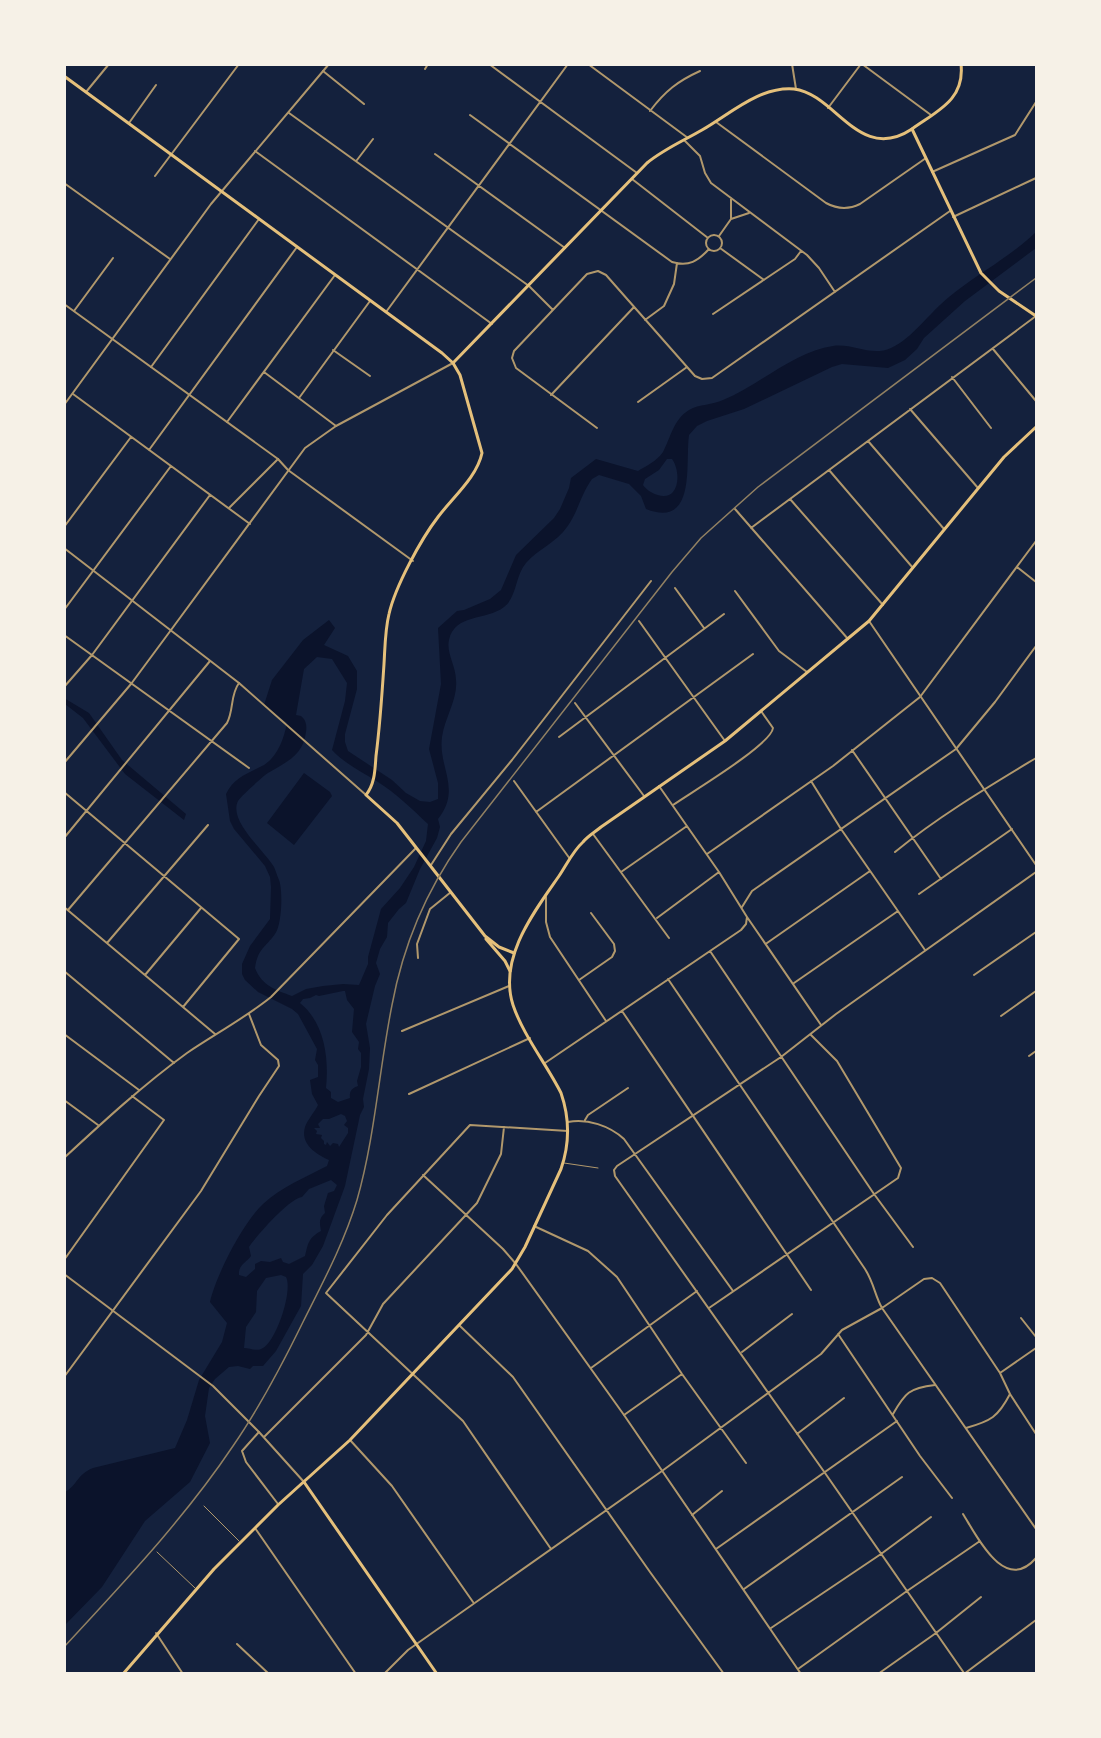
<svg xmlns="http://www.w3.org/2000/svg" width="1101" height="1738" font-family="Ubuntu,sans-serif">
<style>
.water{fill:#0b132b;fill-rule:evenodd}
.lines{fill:none;stroke-linecap:round;stroke-linejoin:round}
.service{stroke:#b1986c;stroke-width:1}
.minor{stroke:#b1986c;stroke-width:2}
.tertiary{stroke:#b1986c;stroke-width:2}
.secondary{stroke:#e5c07b;stroke-width:3}
.primary{stroke:#e5c07b;stroke-width:3}
.rail{stroke:#918062;stroke-width:1.5}
</style>
<rect width="100%" height="100%" fill="#14213d"/>
<path class="water" d="M1036,232V248L965,301L924,338L917,349L905,360L888,368L842,364L832,367L744,409L707,421L697,426L689,435C685,463 697,529 646,509L641,496L629,484L599,475L592,479C581,494 578,512 567,527C557,542 538,549 526,563C515,576 517,597 504,607C486,621 455,613 449,640C446,653 456,666 456,680C458,699 445,717 442,737C438,768 462,789 438,819L440,827L437,838L420,869L406,903L399,909L388,923L387,937L380,949L376,963L380,974L375,986L366,1024L370,1048L369,1069L363,1099L364,1107L360,1115L345,1186L323,1246L312,1265L303,1274L301,1306L276,1351L263,1366H253L250,1369L238,1366L229,1367L215,1379L209,1388L205,1416L210,1443L190,1482L145,1521L102,1587L65,1625V1492C78,1485 76,1475 93,1468L175,1448L187,1420L199,1380L222,1342L227,1323L210,1302C216,1275 243,1223 263,1204C281,1187 306,1177 327,1166L329,1160C316,1154 300,1144 305,1127C308,1119 314,1113 318,1105L312,1094L310,1080L318,1077V1065L315,1060L317,1049L298,1014L292,1009L258,992L245,980L242,974V964L250,946L270,919L271,887L270,877L265,866L234,829L230,821L226,794C234,777 249,773 264,765C278,756 284,738 287,723L264,705L272,680L303,640L329,620L335,628L324,645L348,656L357,671V689L345,734V742L348,751L392,780L406,793L420,801L430,802L438,799V783L429,749L441,684L438,628L457,611L464,610L490,599L501,590L516,555L554,518L560,509L569,488L571,478L596,459L638,471C646,466 657,461 663,452C671,437 673,420 689,410C699,404 713,405 723,400C758,386 795,351 833,346C853,343 871,357 891,348C912,339 930,312 949,297C977,274 1010,257 1036,232ZM667,459H672C678,467 680,484 673,492C666,501 648,493 643,485L645,479L659,470ZM317,657L332,659L347,683L345,701L332,750C345,764 362,772 378,782C396,793 413,810 428,824L426,841L414,867L400,888L381,909L368,957V964L359,985L343,984L323,986L306,989L292,996C276,990 262,986 255,968C258,948 265,948 275,934C282,925 283,890 279,880C277,876 276,871 274,867C265,851 228,821 238,801C241,796 262,777 268,773C286,762 303,756 306,732C307,725 306,720 301,716L296,715L304,669ZM343,991H345L347,1000L354,1009L352,1032L359,1042L358,1049L361,1053V1067L357,1081L358,1086C352,1088 349,1091 350,1098L338,1102L331,1098V1092L326,1088C329,1059 325,1023 300,1003L303,999L310,998L316,995L319,996ZM341,1114L345,1116L347,1121L344,1125L348,1128V1133L339,1147L338,1144L333,1143L330,1146L327,1142L326,1145L324,1144V1141L321,1138L322,1135L316,1134L317,1131L314,1128H320L318,1124L323,1119H329ZM331,1180L337,1185L334,1191L328,1193L324,1206L325,1213C318,1219 320,1224 321,1231C308,1238 308,1244 305,1256L289,1264L283,1262L281,1258L270,1262L261,1261L255,1264V1269L246,1277L239,1275C238,1265 246,1263 251,1256L249,1247C257,1235 290,1198 302,1197L309,1189ZM281,1275L286,1277C293,1290 277,1340 263,1348C257,1352 250,1348 244,1348L246,1327L256,1312L257,1291L266,1278Z
M64,698L89,713L122,760L186,814L184,820L125,774L83,718L65,704Z
M304,773L330,792L332,796L294,845L267,823Z"/>
<g class="lines">
<path class="service" d="M564,1163L598,1168
M204,1506L239,1541
M157,1552L195,1588"/>
<path class="minor" d="M489,64L637,173
M588,64L688,138
M792,64L796,89
M862,64L931,115
M425,69L428,64
M323,71L364,104
M86,92L109,64
M828,108L861,64
M650,111C665,91 678,81 700,71
M289,113L529,286L553,310
M470,115L672,262C689,267 698,261 709,249
M716,122L826,203C837,209 848,210 860,204L926,158
M129,123L156,85
M684,140L700,156L705,173L711,183L807,255L819,268L835,292
M255,151L492,324
M435,154L565,248
M357,160L373,139
M932,172L1015,135L1036,102
M155,176L239,64
M632,179L708,238
M64,183L170,259
M731,199V219L749,213
M953,217L1036,178
M706 243a8 8 0 1 1 16 0a8 8 0 1 1-16 0Z
M719,236L731,219
M720,248L764,280
M74,311L113,258
M386,312L568,64
M713,314L795,259L801,251
M645,320L664,306L674,284L677,263
M993,349L1036,401
M333,350L370,376
M151,367L259,219
M264,372L336,426
M952,377L991,428
M73,394L250,524
M551,395L634,307
M299,398L370,301
M638,402L687,367
M910,409L978,488
M227,422L335,275
M597,428L516,368L512,358L514,351L587,274L598,271L606,275L695,376L702,379L712,378L950,211
M868,441L944,529
M149,450L297,247
M829,470L913,568
M790,499L883,605
M229,508L278,459
M735,509L848,639
M64,527L131,437
M751,528L1036,316
M1017,567L1036,582
M675,588L704,628
M735,591L779,651L807,672
M64,610L171,466
M639,621L725,741
M64,635L249,768
M64,687L92,655L210,495
M575,703L644,796
M559,737L724,614
M852,750L941,879
M64,763L131,684L171,630
M514,781L570,859
M811,781L841,829L925,950
M659,786L719,872L747,917L821,1025
M64,792L239,939L183,1007
M673,805C690,793 771,745 773,728L761,711
M536,812L753,654
M593,834L669,938
M64,838L210,661
M895,852C939,816 988,787 1036,758
M707,854L833,766L920,697L1036,541
M431,865L451,834L512,760L651,581
M621,872L687,826
M919,894L1012,829
M546,897V922L550,937L606,1021
M64,907L215,1034
M742,907L752,891L956,749L995,702L1036,646
M68,910L227,723C234,710 230,695 239,683
M657,918L719,872
M107,943L208,825
M767,943L870,871
M710,951L874,1194L913,1247
M418,958L417,944L430,909L451,892
M64,971L174,1063
M145,975L201,908
M974,975L1036,932
M668,979L865,1269C874,1283 875,1296 882,1308L1036,1529
M579,980L612,957L615,951L614,944L591,913
M794,983L898,911
M622,1011L811,1290
M1001,1016L1036,991
M402,1031L509,986
M64,1034L139,1090
M1029,1056L1036,1051
M545,1063L741,930L746,924L747,917
M409,1094L530,1038
M64,1100L98,1125
M585,1120L588,1115L628,1088
M568,1122C587,1118 610,1126 624,1139L733,1291
M64,1158C104,1121 143,1085 187,1053C215,1034 245,1018 271,997L416,848
M423,1175L503,1249L516,1264
M534,1226L588,1251L617,1277L682,1374L746,1463
M64,1260L164,1120L132,1096
M709,1308L898,1178L901,1168L837,1061L811,1035
M1021,1318L1036,1337
M459,1325L513,1377L650,1572L724,1674
M838,1334L920,1456L952,1498
M742,1352L792,1314
M591,1368L697,1291
M1000,1373L1036,1348
M64,1377L201,1191L259,1096L279,1066L278,1060L261,1045L249,1014
M893,1414C905,1393 909,1388 935,1385
M624,1415L682,1374
M966,1428C991,1421 998,1417 1010,1394
M259,1432L242,1451L246,1462L278,1504
M797,1434L844,1398
M264,1437L366,1335L383,1304L477,1203L501,1154L504,1127
M350,1440L392,1486L473,1602
M963,1514C978,1538 1005,1594 1036,1558
M692,1515L722,1491
M255,1528L356,1674
M551,1549L463,1421L326,1293L387,1215L470,1125L568,1131
M716,1549L897,1421
M744,1589L902,1477
M771,1628L881,1554L931,1517
M156,1633L183,1674
M237,1644L269,1674
M798,1669L907,1591L980,1541
M964,1673L825,1473L615,1176L614,1170L617,1166L781,1057L836,1014L1036,872
M384,1674L408,1650L662,1471L821,1354L842,1330L882,1308L924,1279L932,1278L940,1283L1000,1373L1010,1394L1036,1434
M878,1674L936,1633L981,1597"/>
<path class="tertiary" d="M64,304L278,459L288,470L413,561
M64,405L211,204L329,64
M64,548L239,683L366,795
M869,621L1036,865
M171,630L305,448L336,426L453,363
M516,1264L624,1415L801,1674
M64,1274L213,1386L259,1432L304,1482
M964,1674L1036,1620"/>
<path class="secondary" d="M64,76L442,353L453,363L460,375L482,453C477,477 453,497 438,517C421,539 395,587 389,614C385,630 385,648 384,664C382,695 380,725 376,756C375,769 375,784 366,795L397,823L485,936L499,947L514,953
M453,363L647,163C664,149 683,141 702,130C730,114 760,86 794,89C836,94 859,164 912,129
M486,939L505,961L510,971"/>
<path class="primary" d="M961,64C965,100 937,111 912,129L981,273L999,291L1036,316
M304,1482L437,1674
M123,1674L214,1569L278,1505L350,1440L512,1269L525,1247L561,1169C570,1143 570,1119 561,1093C547,1065 523,1035 513,1005C498,958 534,912 559,876C567,864 573,851 583,842C588,836 595,832 601,827L725,741L869,621L1004,457L1036,427"/>
<path class="rail" d="M64,1647C124,1582 184,1519 233,1446C260,1407 282,1365 303,1322C323,1282 344,1243 357,1200C375,1137 379,1070 392,1005C403,946 426,891 461,842L672,572L701,538L758,487L1036,278"/>
</g>
<rect width="1101" height="1738" fill="none" stroke="#f6f1e7" stroke-width="132"/>
</svg>
